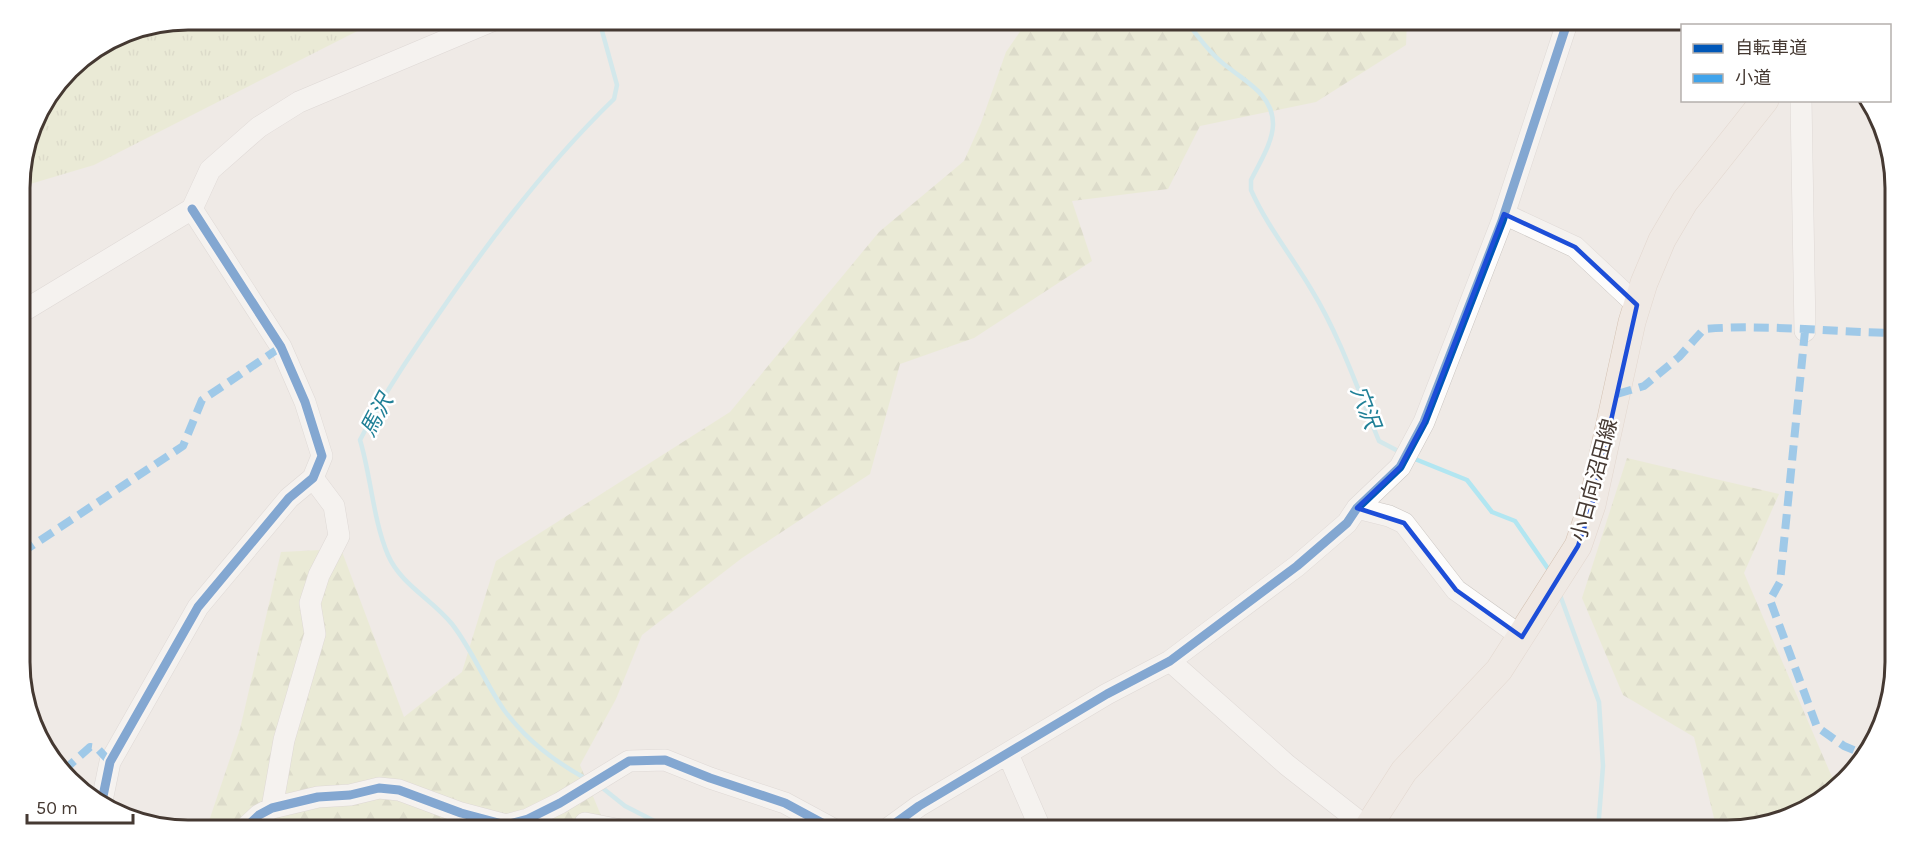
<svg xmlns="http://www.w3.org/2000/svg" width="1915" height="850" font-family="Karla,'Noto Sans JP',sans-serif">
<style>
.grass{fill:url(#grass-tufts)}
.forest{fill:url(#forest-firs)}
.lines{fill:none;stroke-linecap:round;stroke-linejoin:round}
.stream{stroke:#b2e6f1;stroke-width:4.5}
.minor-casing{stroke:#cbc6c2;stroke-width:22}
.major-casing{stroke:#d3c1b2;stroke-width:28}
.minor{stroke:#fdfcfb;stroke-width:21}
.major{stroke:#f0e8e2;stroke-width:27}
.quiet{stroke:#3fa3eb;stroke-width:8;stroke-dasharray:15 8;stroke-linecap:butt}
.cycleway-casing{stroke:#fff;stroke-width:13}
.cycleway{stroke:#0057b8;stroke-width:9}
.marked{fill:none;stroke:#1d4ed8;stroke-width:4.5;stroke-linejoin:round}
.labels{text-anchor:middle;stroke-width:5;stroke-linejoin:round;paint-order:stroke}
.street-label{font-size:21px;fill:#453932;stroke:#fff}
.water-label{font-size:22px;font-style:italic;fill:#208097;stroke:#fff}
.rim{fill:none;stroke:#453932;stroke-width:3}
</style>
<defs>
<pattern id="grass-tufts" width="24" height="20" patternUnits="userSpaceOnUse" patternTransform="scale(1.5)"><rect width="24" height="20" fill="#e5ebc3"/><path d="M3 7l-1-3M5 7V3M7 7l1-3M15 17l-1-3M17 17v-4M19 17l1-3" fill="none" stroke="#c6caa8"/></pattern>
<pattern id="forest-firs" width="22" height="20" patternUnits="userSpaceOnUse" patternTransform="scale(1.5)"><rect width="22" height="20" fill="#e5ebc3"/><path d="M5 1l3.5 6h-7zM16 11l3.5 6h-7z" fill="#c6caa8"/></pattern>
</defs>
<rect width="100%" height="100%" fill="#efeae6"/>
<path class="grass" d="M188,20H379L94,165L20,187V177L37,113L77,62L124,32Z"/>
<path class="forest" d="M1028,20H1407L1406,45L1316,102L1200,126L1168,189L1072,201L1092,261L974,338L900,364L870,474L742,558L642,635L616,699L580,765L607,830H203L208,824L240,729L281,552L341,549L404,717L462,672L496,561L730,412L879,232L964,161L981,123L1006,52Z
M1627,458L1779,494L1744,573L1835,784L1821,802L1738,830H1717L1694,737L1623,695L1582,598Z"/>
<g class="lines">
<path class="stream" d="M1186,20C1197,36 1213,57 1229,68C1248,83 1273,96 1273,124C1273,142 1259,164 1251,180V190C1267,226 1291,255 1311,289C1340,336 1358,390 1379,441L1400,452
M1410,457L1467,480L1492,512L1515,521L1551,573
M1560,595L1599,702L1603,766L1598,830
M588,780C554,761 527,741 504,710C485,683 473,651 452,624C432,599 401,585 388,555C373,520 371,476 360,440C387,387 422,338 456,289C504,221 554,157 614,99L617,85L599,20
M600,786L625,806L672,830"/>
<defs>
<path id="minor" d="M1801,100L1805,331
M1504,214L1575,247L1637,305
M20,313L192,209L210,170L259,127L299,102L494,20
M1357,508L1389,516L1404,523L1456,590L1522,637
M1170,661L1287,765L1370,830
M1008,754L1041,830
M102,801L110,762L198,607L289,498L313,478L322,456L305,402L281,347L192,209
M272,808L284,740L315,634L310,603L319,575L339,536L334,506L313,478
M585,823L621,830
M243,830L259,815L272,808L318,797L350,795L379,788L399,790L461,813L506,825L528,819L560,803L629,761L665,760L710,778L785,803L835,830
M886,830L919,806L1107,694L1170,661L1297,566L1347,523L1357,508L1400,467L1424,422L1502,221L1568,20"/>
<path id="major" d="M1366,830L1404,771L1499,670L1578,546L1592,505L1632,322L1644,283L1662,240L1685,201L1765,100"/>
</defs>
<use href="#minor" class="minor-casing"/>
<use href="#major" class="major-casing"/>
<use href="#minor" class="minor"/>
<use href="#major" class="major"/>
<path class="quiet" d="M1805,331L1780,582L1770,600L1817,727L1844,746L1861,753
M1617,394L1644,386L1679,357L1704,329C1767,324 1831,332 1895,333
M21,553L183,446L202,400L281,347
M63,771L90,747L97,748L110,762"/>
<defs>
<path id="cycleway" d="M102,801L110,762L198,607L289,498L313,478L322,456L305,402L281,347L192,209
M243,830L259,815L272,808L318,797L350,795L379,788L399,790L461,813L506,825L528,819L560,803L629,761L665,760L710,778L785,803L835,830
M886,830L919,806L1107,694L1170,661L1297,566L1347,523L1357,508L1400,467L1424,422L1502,221L1568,20"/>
</defs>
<use href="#cycleway" class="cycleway-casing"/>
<use href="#cycleway" class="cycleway"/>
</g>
<path d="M0 0H1915V850H0ZM1504,214L1575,247L1637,305L1592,505L1578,546L1522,637L1456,590L1404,523L1357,508L1400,467L1424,422Z" fill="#efeae6" fill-opacity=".55" fill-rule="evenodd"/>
<path class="marked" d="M1504,214L1575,247L1637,305L1592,505L1578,546L1522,637L1456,590L1404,523L1357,508L1400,467L1424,422Z"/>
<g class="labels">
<g class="street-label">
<text transform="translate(1594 480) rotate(-75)" y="7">小日向沼田線</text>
</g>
<g class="water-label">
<text transform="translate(1366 407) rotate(69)" y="8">穴沢</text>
<text transform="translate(376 415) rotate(-62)" y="8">馬沢</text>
</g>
</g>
<path d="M0 0H1915V850H0ZM188 30H1727A158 158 0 0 1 1885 188V662A158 158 0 0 1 1727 820H188A158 158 0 0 1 30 662V188A158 158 0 0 1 188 30Z" fill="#fff" fill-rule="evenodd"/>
<path class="rim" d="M188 30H1727A158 158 0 0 1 1885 188V662A158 158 0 0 1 1727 820H188A158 158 0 0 1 30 662V188A158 158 0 0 1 188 30Z"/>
<rect x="1681" y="24" width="210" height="78" fill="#ffffff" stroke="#b5b0ad" stroke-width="1.5"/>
<rect x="1693" y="44" width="30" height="9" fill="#0057b8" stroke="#b5b0ad" stroke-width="1.5"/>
<text x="1735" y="54" font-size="18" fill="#453932">自転車道</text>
<rect x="1693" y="74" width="30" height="9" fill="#3fa3eb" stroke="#b5b0ad" stroke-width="1.5"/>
<text x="1735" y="84" font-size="18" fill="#453932">小道</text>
<path d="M27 814v9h106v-9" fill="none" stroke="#453932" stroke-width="3"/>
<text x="36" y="814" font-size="18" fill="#453932" stroke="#ffffff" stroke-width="4.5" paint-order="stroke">50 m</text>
</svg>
